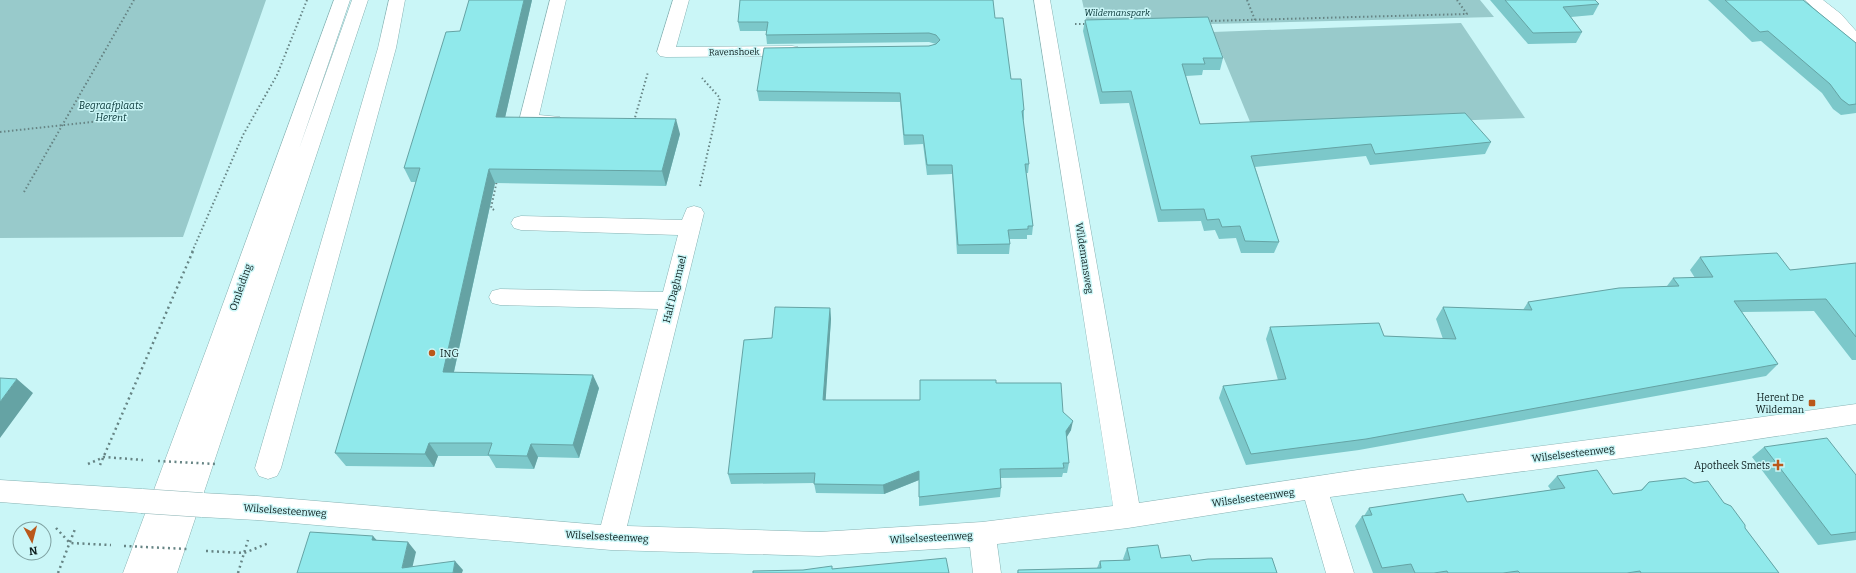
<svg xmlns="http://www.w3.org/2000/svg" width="1856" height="573" font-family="Bitter,serif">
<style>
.green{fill:#98cacb}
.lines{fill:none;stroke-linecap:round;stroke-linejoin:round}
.minor-casing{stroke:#88b2b3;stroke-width:1}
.major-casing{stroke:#88b2b3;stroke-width:1}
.path-far1{stroke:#668484;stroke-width:2;stroke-dasharray:1.5 2.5;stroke-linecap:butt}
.path{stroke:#668484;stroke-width:2.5;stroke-dasharray:2 3.5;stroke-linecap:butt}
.minor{fill:#fff;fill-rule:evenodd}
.major{fill:#fff;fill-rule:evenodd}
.minor-bridge-casing{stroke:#88b2b3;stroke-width:25;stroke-linecap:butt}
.path-bridge{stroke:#668484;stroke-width:2.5;stroke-dasharray:2 3.5;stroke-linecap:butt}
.minor-bridge{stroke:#fff;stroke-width:24}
.wall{fill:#7cc8ca}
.shaded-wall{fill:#65a3a4}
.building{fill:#90e9eb;stroke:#65a3a4}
.poi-dot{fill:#ba581b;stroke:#caf6f7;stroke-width:1.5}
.labels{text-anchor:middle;stroke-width:3;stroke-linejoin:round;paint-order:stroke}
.far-park-label{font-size:9px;font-style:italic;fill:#043233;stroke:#caf6f7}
.far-street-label{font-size:9px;fill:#0d1e1e;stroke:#caf6f7}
.park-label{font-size:10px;font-style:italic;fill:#043233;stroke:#caf6f7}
.street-label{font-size:10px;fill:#0d1e1e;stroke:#caf6f7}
.poi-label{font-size:10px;fill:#0d1e1e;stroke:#caf6f7;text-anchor:end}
</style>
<rect width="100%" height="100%" fill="#caf6f7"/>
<path class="green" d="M0,0H266L183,237L0,238Z
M1082,0H1480L1494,17L1088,27Z
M1461,23L1525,118L1253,129L1213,32Z"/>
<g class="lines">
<defs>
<path id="minor" d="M389,0H405L396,48L281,468L277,476L268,479L259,476L255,468L378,48Z
M550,0H566L539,115L560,117L562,121L560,125C548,129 533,129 521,125L519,121Z
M673,0H689L676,47L792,46L798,47L801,51L798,55L792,56L666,57L660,56L657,52Z
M1034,0H1050L1139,503L1364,469L1705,425L1856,404V424L1705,447L1330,497L1354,573H1326L1305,500L1128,528L997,544L1001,573H973L970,547L819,556L611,550L257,520L202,517L193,513L189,505L193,497L202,493L257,496L601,525L658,309L500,305L492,303L489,297L492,291L500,289L663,292L678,235L521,230L514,228L511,223L514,218L521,216L682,220L687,208L694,206L701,208L704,213L627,526L819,532L982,522L1113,506Z
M1805,0H1823L1841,14L1856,31V47L1850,46L1829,22Z
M0,480L142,489L151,493L155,501L151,509L142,513L0,502Z"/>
<path id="major" d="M334,0H350L299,149L352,0H368L177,573H123L208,345Z"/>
</defs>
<use href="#minor" class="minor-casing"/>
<use href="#major" class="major-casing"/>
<path class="path-far1" d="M1247,0L1255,20
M1207,21L1467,14L1457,0
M1075,24H1086
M634,121L648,72
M0,132L110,120
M700,186L720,98L702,78
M24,192L134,0
M494,210L491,208L497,180
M192,252L243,135L277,75L307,0"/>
<path class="path" d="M88,464L104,457L143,460
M100,465L193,251
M56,528L70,543L111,545
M206,551L244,553L269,543
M58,573L75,529
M238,573L248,540"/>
<use href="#minor" class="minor"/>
<use href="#major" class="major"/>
<defs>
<path id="minor-bridge" d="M142,501L202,505"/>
</defs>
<use href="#minor-bridge" class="minor-bridge-casing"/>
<path class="path-bridge" d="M158,461L216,464
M124,546L187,549"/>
<use href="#minor-bridge" class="minor-bridge"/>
</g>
<path class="wall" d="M532,0L505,117L680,134L666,186L495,183L454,372L599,388L579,458L538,457L534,469L496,468L489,456H438L434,467L346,466L335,453L416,182H411L404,168L460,31Z
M1490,0H1595L1599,4L1593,15L1571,17L1582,32L1576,43L1528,44Z
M1708,0H1803L1856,43V113L1841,115L1833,109L1822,93L1761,41L1752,42Z
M995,18L1011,79L1024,110V120H1023L1029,164L1028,173H1026L1033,226L1032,235H1027V239H1009L1010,244L1009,254H957L952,174L927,175L923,144L904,145L900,102L759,101L757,91L936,44L929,42L767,44L766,35L767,31H740L738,22Z
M1085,20L1223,58L1220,70H1203L1202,75L1186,76L1200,124L1491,142L1485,154L1370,165L1366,156L1255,167L1279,242L1274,253H1241L1236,238L1219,239L1215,230L1204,231L1201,221L1158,222L1129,103L1100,104L1083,31Z
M1700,257L1790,270L1856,263V360H1852L1814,311L1742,312L1778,364L1766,376L1359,450L1246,465L1219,398L1223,386L1278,380L1266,339L1270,327L1384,336L1443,339L1436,319L1443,307L1523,310L1528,302L1667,286L1673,278H1695L1690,270Z
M830,308L831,319L825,400H920L996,383L1063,412L1071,430L1067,437L1069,463L1067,473H1063L1062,477L1000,478L1001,488L1000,497L919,506V480L884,494L816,493L814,483L731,484L728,474L772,338Z
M1764,447L1856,475V540L1818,545L1752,457Z
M1557,476L1613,494L1641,490L1649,482L1724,503L1745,528L1779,573H1373L1355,526L1362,516H1364L1369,508L1467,502L1551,490L1548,486Z
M1127,548L1161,558L1192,561L1277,573H1017L1018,570L1097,568L1100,561L1124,560L1123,559Z"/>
<path class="shaded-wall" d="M524,0H532L502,131L496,117Z
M676,119L680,134L666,186L662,171Z
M489,169L495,183L451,385L443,372Z
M830,308L831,319L825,410L823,400Z
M593,375L599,388L579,458L573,445Z
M17,379L33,393L0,438V402Z
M1073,421L1071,430L1064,441L1066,431Z
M429,443L438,456L434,467L425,454Z
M531,444L538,457L534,469L527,456Z
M919,471V480L884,494L883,485Z
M373,536L381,545L372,540Z
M408,542L416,552L411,573L402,568Z
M455,561L463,570L462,573H453Z"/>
<path class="building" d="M469,0H524L496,117L676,119L662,171L489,169L443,372L593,375L573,445L531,444L527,456L488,455L492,443H429L425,454L335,453L420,168H404L446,32L460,31Z
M740,0H993L995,18H1003L1011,79H1021L1024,110L1022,111L1029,164H1025L1033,226H1028V229L1008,230L1010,244L958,245L952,165H927L923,135H904L900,93L757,91L764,48L929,46L936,44L940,40L936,35L929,33L766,35L768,22H738Z
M1505,0H1595L1599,4L1563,7L1582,32L1533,33Z
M1725,0H1803L1856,43V104L1849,105L1841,99L1830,84L1768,31L1760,32Z
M1208,17L1223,58H1203L1205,64H1182L1200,124L1465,113L1491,142L1375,154L1371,144L1251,156L1279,242L1245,241L1240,226L1222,227L1219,219L1207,220L1204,209L1161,210L1131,91L1102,92L1085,20Z
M1777,253L1790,270L1856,263V337L1826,299L1734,301L1778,364L1366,439L1251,454L1223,386L1286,379L1270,327L1379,323L1384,336L1456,339L1443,307L1532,310L1528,302L1619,288L1679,286L1673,278L1713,277L1700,257Z
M775,307L830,308L823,400H920V380H996V383H1061L1063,412L1073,421L1066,431L1069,463H1063L1064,468L1000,469L1001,488L919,497V471L883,485L814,484L815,473L728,474L744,340L772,338Z
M0,378L17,379L0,402Z
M1827,438L1856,475V532L1831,535L1764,447Z
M1597,470L1613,494L1642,490L1649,482L1685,478L1694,483L1708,481L1724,503L1731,506L1745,525V528L1779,573H1641L1640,571L1627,573H1520L1518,571L1503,573H1448L1447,571L1434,573H1415L1411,564L1382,568L1362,516L1372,515L1369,508L1463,494L1467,502L1565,488L1557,476Z
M310,532L373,536L372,540L408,542L402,568L455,561L453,573H297Z
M1158,545L1161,558L1190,555L1192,561L1208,559L1272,558L1277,573H1018V570L1101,568L1100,561L1130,560L1127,548Z
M946,558L949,573H753V571L803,570L832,566V569Z"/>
<g class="poi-dot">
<circle cx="432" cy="353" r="4"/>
<rect x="1808" y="399" width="8" height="8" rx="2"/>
<path d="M1776 459h4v4h4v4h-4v4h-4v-4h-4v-4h4z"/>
</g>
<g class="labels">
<g class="far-park-label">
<text x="1117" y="16">Wildemanspark</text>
</g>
<g class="far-street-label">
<text transform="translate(734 52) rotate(-1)" y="3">Ravenshoek</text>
</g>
<g class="park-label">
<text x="111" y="109">Begraafplaats<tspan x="111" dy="12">Herent</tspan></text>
</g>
<g class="street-label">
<text transform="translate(1085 258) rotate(81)" y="4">Wildemansweg</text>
<text transform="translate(240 287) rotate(-71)" y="4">Omleiding</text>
<text transform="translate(674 289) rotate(-76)" y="4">Half Daghmael</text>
<text transform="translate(1573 453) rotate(-7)" y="4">Wilselsesteenweg</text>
<text transform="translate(1253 497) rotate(-8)" y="4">Wilselsesteenweg</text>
<text transform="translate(285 510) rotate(4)" y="4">Wilselsesteenweg</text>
<text transform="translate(607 536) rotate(3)" y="4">Wilselsesteenweg</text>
<text transform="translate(931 537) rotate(-3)" y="4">Wilselsesteenweg</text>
</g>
<g class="poi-label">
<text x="440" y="357" text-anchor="start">ING</text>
<text x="1804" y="401">Herent De<tspan x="1804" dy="12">Wildeman</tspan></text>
<text x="1770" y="469">Apotheek Smets</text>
</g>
</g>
<g transform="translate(32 541) rotate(173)"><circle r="19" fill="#caf6f7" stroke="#7ea0a0"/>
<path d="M0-3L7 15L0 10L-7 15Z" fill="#ba581b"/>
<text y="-6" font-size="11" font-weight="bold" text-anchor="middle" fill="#0d1e1e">N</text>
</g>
</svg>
